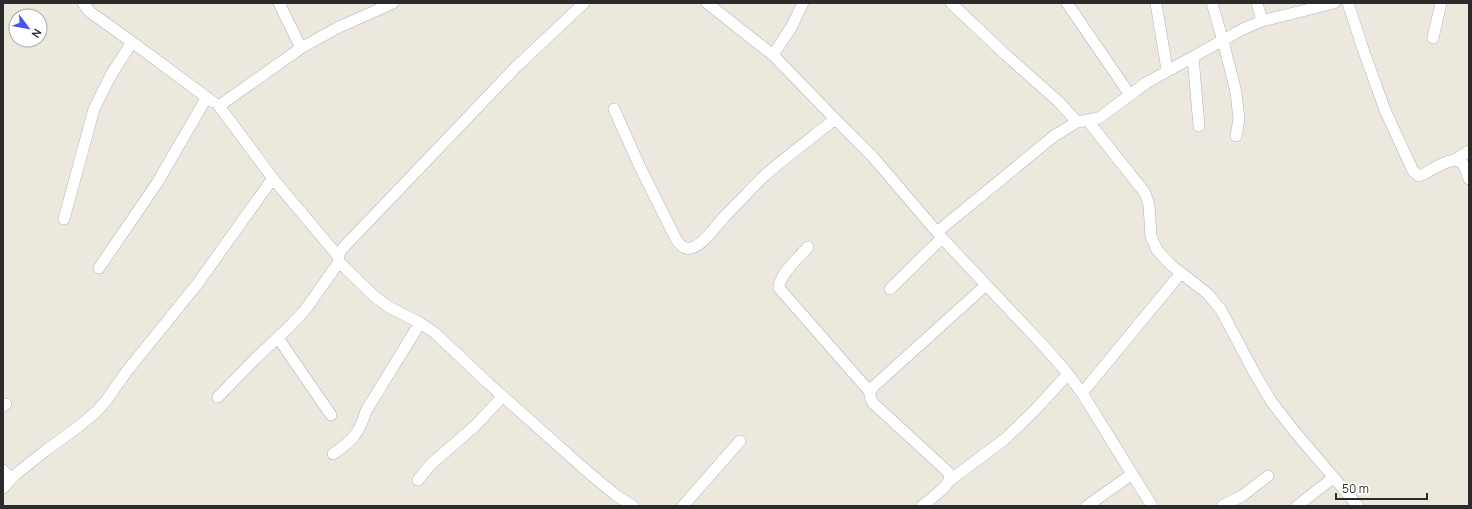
<svg xmlns="http://www.w3.org/2000/svg" width="1472" height="509" font-family="Manrope,sans-serif">
<style>
.lines{fill:none;stroke-linecap:round;stroke-linejoin:round}
.minor-casing{stroke:#b1b3be;stroke-width:12}
.minor{stroke:#fff;stroke-width:11}
</style>
<rect width="100%" height="100%" fill="#ece8de"/>
<g class="lines">
<defs>
<path id="minor" d="M83,3L90,12L132,42L213,102
M279,3L301,48
M584,3L516,67L342,249L338,256L339,262L374,296L389,307L420,323L435,333L489,384L589,473L617,496L633,506
M707,3L773,55L835,119L873,157L942,238L1040,342L1064,369L1082,393L1152,506
M951,3L1006,55L1059,102L1077,122
M1067,3L1130,95
M1156,3L1167,70
M1212,3L1223,41L1236,92L1239,119L1236,136
M1257,3L1262,21
M1348,3L1363,49L1385,110L1413,171L1419,176L1422,175C1432,170 1454,153 1463,164C1466,168 1467,174 1469,179
M1433,38L1441,3
M773,55L792,26L803,3
M1193,57L1199,126
M614,109L640,167L676,239C679,244 684,250 691,248C703,246 717,224 726,215C738,203 750,190 762,178C785,157 811,139 835,119
M1088,121L1145,193L1149,205L1151,236L1157,250L1171,265L1208,294L1221,310L1255,374L1271,401L1295,432L1358,506
M1455,160L1469,151
M64,219L94,109L111,75L132,42
M937,232L1054,136L1077,122L1099,118L1146,83L1243,29L1262,21L1334,3
M808,247C799,257 778,276 779,288L870,392
M338,256L274,180L219,106L301,48L337,28L393,3
M99,268L157,183L207,97
M890,289L942,238
M278,338L331,415
M1082,393L1181,273
M218,397L255,359L289,327L305,310L339,262
M3,406L6,404
M333,454C352,441 359,434 366,411L420,323
M3,470L11,479
M418,480L431,464L475,426L503,396
M949,481L1005,439L1034,411L1068,374
M3,488L16,474L45,451L78,427L96,412L105,402L127,371L198,283L273,178
M683,506L740,441
M922,506C929,500 945,489 949,481C951,478 949,475 948,472L873,403C869,396 869,393 873,387L986,285
M1087,506L1132,474
M1222,506L1242,496L1268,476
M1297,506L1333,478"/>
</defs>
<use href="#minor" class="minor-casing"/>
<use href="#minor" class="minor"/>
</g>
<rect width="1472" height="509" fill="none" stroke="#2b2b2b" stroke-width="8"/>
<g transform="translate(28 28) rotate(122)"><circle r="19" fill="#ffffff" stroke="#aaaaaa"/>
<path d="M0-3L7 15L0 10L-7 15Z" fill="#4754f0"/>
<text y="-6" font-size="11" font-weight="bold" text-anchor="middle" fill="#2b2b2b">N</text>
</g>
<path d="M1336 493v6h91v-6" fill="none" stroke="#2b2b2b" stroke-width="2"/>
<text x="1342" y="493" font-size="12" fill="#2b2b2b" stroke="#ffffff" stroke-width="3" paint-order="stroke">50 m</text>
</svg>
